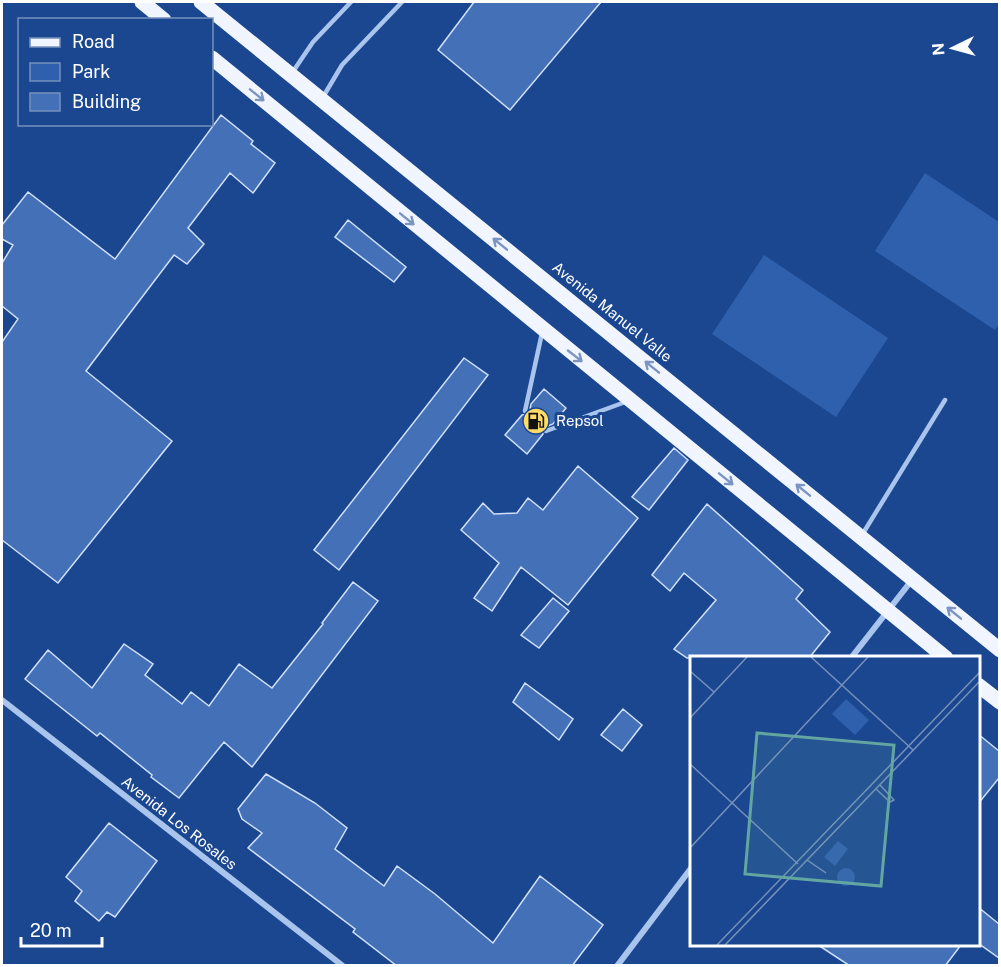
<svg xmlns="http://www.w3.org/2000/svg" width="1001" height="967" font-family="'Public Sans',sans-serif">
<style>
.green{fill:#2e60ae}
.building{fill:#4470b8;stroke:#d0e0fa;stroke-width:1.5}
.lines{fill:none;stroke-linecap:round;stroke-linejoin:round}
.lane{stroke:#a9c5ee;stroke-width:4.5}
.street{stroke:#a9c5ee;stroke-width:6}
.primary{stroke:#f1f5ff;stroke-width:15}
.oneway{stroke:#7b95c2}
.labels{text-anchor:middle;stroke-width:6;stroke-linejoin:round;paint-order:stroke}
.street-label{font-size:15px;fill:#fff;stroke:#1b4790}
.poi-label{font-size:15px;fill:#fff;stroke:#1b4790;text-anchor:start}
.inset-road{fill:none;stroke:#7691bc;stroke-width:1.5}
.view{fill:#63a6a1;fill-opacity:0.15;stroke:#63a6a1;stroke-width:3}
.inset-edge{fill:none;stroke:#fff;stroke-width:3}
</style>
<rect width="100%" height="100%" fill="#1b4790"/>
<path class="green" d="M925,173L999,222L1000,323L995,330L875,251Z
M764,255L888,338L836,417L712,334Z"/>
<path class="building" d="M474,2H601L510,110L438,50Z
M221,115L253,141L251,144L275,163L253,193L230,173L188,228L204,244L187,264L174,255L86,371L172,441L58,583L2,540V342L18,319L2,306V263L13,245L2,239V225L28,192L115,259Z
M348,220L406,267L394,282L335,237Z
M464,358L488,375L339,570L314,550Z
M544,389L566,408L553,424L543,428L542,431L543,434L527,454L505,435L522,415L529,414L531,404Z
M674,448L688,460L649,510L632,497Z
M578,466L638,518L568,605L521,567L492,611L474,598L499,563L461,530L483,503L494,514L517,513L528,498L543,510Z
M707,504L803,590L796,599L830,632L809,658H687L674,649L716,600L684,573L670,591L652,575Z
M353,582L378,601L252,767L224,742L179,798L151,777L152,775L100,733L97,736L25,679L48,650L92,688L124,644L153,664L145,675L182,704L191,692L209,706L239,664L272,688L323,624L322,623Z
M553,598L569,611L539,648L521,635Z
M525,683L573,719L559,740L513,702Z
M623,709L642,725L622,751L601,735Z
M978,734L999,751V778L978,804Z
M266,774L315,803L347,828L335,849L384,886L397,866L435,894L493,943L540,876L603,925L572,966H397L353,932L355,929L248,848L262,833L242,819L238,809Z
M109,823L157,861L115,917L107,912L99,921L75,901L82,891L66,877Z
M978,907L999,924V958L978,943Z
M818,945H961L945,966H850Z"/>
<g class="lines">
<path class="lane" d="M292,73L313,42L351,2
M323,97L342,65L402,2
M525,411L542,333
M546,431L628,401
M862,535L945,400"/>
<path class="street" d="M851,658L912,580
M2,700L343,966
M617,966L692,867"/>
<path class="primary" d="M142,2L164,20
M201,2L1000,650
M212,58L946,658
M978,685L1000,702"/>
</g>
<defs><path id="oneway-shaft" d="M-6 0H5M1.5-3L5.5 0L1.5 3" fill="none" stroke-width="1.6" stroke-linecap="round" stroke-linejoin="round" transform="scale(1.5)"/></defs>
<g class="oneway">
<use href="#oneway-shaft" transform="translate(257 95) rotate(39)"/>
<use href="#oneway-shaft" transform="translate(407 219) rotate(39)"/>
<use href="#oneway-shaft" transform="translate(500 244) rotate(-141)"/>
<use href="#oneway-shaft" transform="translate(575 356) rotate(38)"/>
<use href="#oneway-shaft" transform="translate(652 367) rotate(-141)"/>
<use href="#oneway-shaft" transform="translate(726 479) rotate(39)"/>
<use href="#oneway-shaft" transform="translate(803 490) rotate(-141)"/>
<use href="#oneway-shaft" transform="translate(954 613) rotate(-141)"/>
</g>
<defs>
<symbol id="fuel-disc" viewBox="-11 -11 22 22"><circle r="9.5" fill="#ffdc67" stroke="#1b4790"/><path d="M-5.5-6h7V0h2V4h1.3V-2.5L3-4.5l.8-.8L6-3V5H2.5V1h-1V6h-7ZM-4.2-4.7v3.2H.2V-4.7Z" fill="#111"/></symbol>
</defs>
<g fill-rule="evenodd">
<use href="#fuel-disc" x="521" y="406" width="30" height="30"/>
</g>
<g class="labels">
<g class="street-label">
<text transform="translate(612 312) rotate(39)" y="5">Avenida Manuel Valle</text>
<text transform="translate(179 823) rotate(38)" y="5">Avenida Los Rosales</text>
</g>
<g class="poi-label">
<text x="556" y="426">Repsol</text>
</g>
</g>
<g transform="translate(690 656)">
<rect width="290" height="290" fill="#1b4790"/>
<path d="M156,43L179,64L165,79L142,58ZM148,185L158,193L145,210L134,201ZM147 221a9 9 0 1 1 18 0a9 9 0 1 1-18 0Z" fill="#2e60ae"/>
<path class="inset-road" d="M121,1L223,94M0,15L24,36M0,62L57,1M0,108L108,208M186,133L200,146L204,144L190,129M0,192L178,1M117,204L136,217M27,289L290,16M35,289L290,25"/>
<path class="view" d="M67,77L204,89L191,230L55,218Z"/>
<rect width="290" height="290" class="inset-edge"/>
</g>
<rect width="1001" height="967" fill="none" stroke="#ffffff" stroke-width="6"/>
<rect x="18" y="18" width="195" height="108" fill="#1b4790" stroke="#7691bc" stroke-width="1.5"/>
<rect x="30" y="38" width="30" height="9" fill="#f1f5ff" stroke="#7691bc" stroke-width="1.5"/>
<text x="72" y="48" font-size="18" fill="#ffffff">Road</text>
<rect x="30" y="63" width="30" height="18" fill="#2e60ae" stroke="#7691bc" stroke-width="1.5"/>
<text x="72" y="78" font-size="18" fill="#ffffff">Park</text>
<rect x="30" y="93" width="30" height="18" fill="#4470b8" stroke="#7691bc" stroke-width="1.5"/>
<text x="72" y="108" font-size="18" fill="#ffffff">Building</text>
<g transform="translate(953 48) rotate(265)" stroke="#1b4790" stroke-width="4.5" paint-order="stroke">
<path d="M0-4.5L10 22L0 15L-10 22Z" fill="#ffffff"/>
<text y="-9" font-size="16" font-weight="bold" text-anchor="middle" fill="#ffffff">N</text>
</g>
<path d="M21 937v9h81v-9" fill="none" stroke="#ffffff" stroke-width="3"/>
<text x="30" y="937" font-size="18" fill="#ffffff" stroke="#1b4790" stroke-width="4.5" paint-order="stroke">20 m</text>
</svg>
